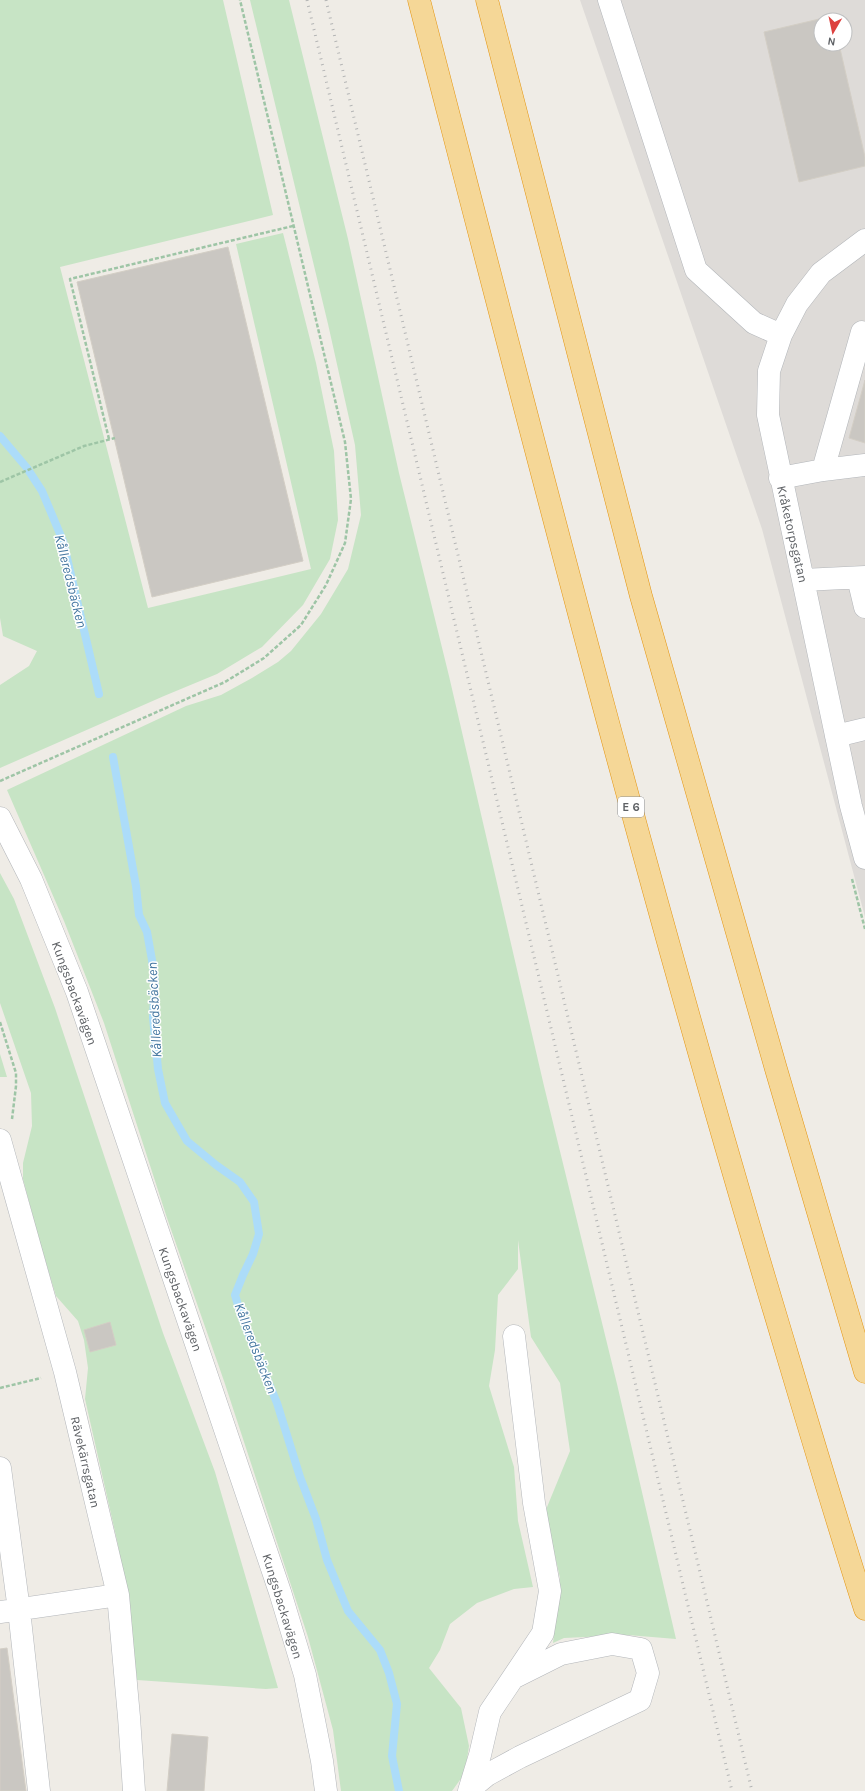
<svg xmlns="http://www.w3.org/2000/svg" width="865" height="1791" font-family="Karla,sans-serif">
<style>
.industrial{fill:#dedbd8;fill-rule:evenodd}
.green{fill:#c7e4c5}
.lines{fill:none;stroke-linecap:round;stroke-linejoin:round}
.stream{stroke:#acdcf9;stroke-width:8}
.building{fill:#cac7c2;stroke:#d3cec5}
.minor-casing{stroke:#b3b6ba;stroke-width:23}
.highway-casing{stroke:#e49511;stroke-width:23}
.path{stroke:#9ec5a6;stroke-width:2.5;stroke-dasharray:4 2;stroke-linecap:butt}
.minor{stroke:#fff;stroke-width:22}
.highway{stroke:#f5d797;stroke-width:22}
.rail{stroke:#b4b5b5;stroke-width:3;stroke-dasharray:1 5;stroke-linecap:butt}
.labels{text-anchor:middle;stroke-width:3;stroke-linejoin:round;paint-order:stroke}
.shield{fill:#fff;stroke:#8e9093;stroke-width:1}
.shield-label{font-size:12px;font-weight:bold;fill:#5e6165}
.street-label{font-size:13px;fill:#5e6165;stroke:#fff}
.water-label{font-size:14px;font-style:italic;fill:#4779a2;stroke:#fff}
</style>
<rect width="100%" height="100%" fill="#efece6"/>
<path class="industrial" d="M580,0H865V917L762,529ZM821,20H845V44H821Z"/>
<path class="green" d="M0,0H223L273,215L60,267L148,608L311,569L236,244L283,233L316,363L334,451L338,520L330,559L303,605L262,647L217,674L164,696L0,768V685L29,666L37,651L3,636L0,618Z
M250,0H289L348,239L399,473L449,676L544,1086L617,1384L676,1639L628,1635L564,1638L553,1643L560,1578L545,1512L570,1451L560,1383L531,1337L518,1240V1269L498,1295L495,1350L489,1386L514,1467L518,1521L533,1587L514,1589L477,1603L450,1624L440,1650L429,1668L461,1708L469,1746L465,1773L452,1791H341L333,1730L308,1637L224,1381L167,1218L104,1023L64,921L7,790L186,706L221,695L252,678L278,662L291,651L321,614L348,569L361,515L355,445L328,324Z
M0,873L14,899L55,1008L163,1333L215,1472L278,1688L266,1689L137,1680L129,1613L118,1545L85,1399L88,1368L84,1340L78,1321L56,1296L40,1243L23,1179V1163L32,1126L31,1093L0,1003Z
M0,1054L7,1077H0Z"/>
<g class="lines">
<path class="stream" d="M0,436L27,468L42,491L63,541L99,694
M113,757L136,886L139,915L147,932L152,960L155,983L153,1017L158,1069L165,1103L187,1141L216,1165L240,1182L254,1202L259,1234L253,1254L243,1275L235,1295L242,1318L277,1403L300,1477L316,1519L327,1560L348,1611L380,1650L389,1673L397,1704L392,1756L399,1791"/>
</g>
<path class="building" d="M832,16L833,20H821V44H839L865,157V166L799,182L764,32Z
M228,247L303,561L152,597L77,282Z
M865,380V443L849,438Z
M110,1322L116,1345L90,1352L84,1330Z
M7,1648L26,1791H0V1649Z
M172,1734L208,1737L204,1791H167Z"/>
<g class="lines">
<defs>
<path id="minor" d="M609,0L696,270L754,323L781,335
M865,240L821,273L797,304L781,335L769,371L768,415L851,806L865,858
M823,470L862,332
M780,478L823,470L865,465
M858,578L865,607
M803,580L865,577
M836,736L865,729
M0,818L31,879L77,992L280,1592L305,1675L322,1761L326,1791
M0,1140L65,1372L118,1595L129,1717L134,1791
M0,1468L19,1610L39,1791
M0,1612L118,1595
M470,1789L487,1775L520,1757L640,1700L648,1673L641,1649L612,1644L561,1654L515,1677
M469,1791L480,1755L490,1712L543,1633L550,1591L534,1503L514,1336"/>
<path id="highway" d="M419,0C530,428 639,856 765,1280C798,1390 830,1500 865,1609
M487,0L641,596L776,1069L865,1372"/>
</defs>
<use href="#minor" class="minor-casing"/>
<use href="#highway" class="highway-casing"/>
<path class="path" d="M109,439L70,279L293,226
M0,482L84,446L115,438
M0,781L225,682L264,658L301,625L326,585L345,543L351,499L345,442L240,0
M852,879L865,929
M0,1022L16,1073V1086L12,1119
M0,1388L41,1378"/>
<use href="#minor" class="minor"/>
<use href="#highway" class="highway"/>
<path class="rail" d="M307,0L732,1791
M326,0L752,1791"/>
</g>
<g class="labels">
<rect class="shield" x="618" y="797" width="26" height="20" rx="3"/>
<g class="shield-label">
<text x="631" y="811">E 6</text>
</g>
<g class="street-label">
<text transform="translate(793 534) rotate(77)" y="5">Kråketorpsgatan</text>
<text transform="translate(75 993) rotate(70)" y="5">Kungsbackavägen</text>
<text transform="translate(181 1299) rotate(71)" y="5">Kungsbackavägen</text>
<text transform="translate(86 1462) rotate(77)" y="5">Rävekärrsgatan</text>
<text transform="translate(283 1606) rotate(73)" y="5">Kungsbackavägen</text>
</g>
<g class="water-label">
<text transform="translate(71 581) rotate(76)" y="5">Kålleredsbäcken</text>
<text transform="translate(154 1010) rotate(-93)" y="5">Kålleredsbäcken</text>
<text transform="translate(256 1348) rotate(69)" y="5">Kålleredsbäcken</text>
</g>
</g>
<g transform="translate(833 32) rotate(189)"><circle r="19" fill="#ffffff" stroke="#bfc0c1"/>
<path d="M0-3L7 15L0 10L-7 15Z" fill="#dd403e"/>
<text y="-6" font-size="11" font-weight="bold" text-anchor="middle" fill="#5e6165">N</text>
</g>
</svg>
